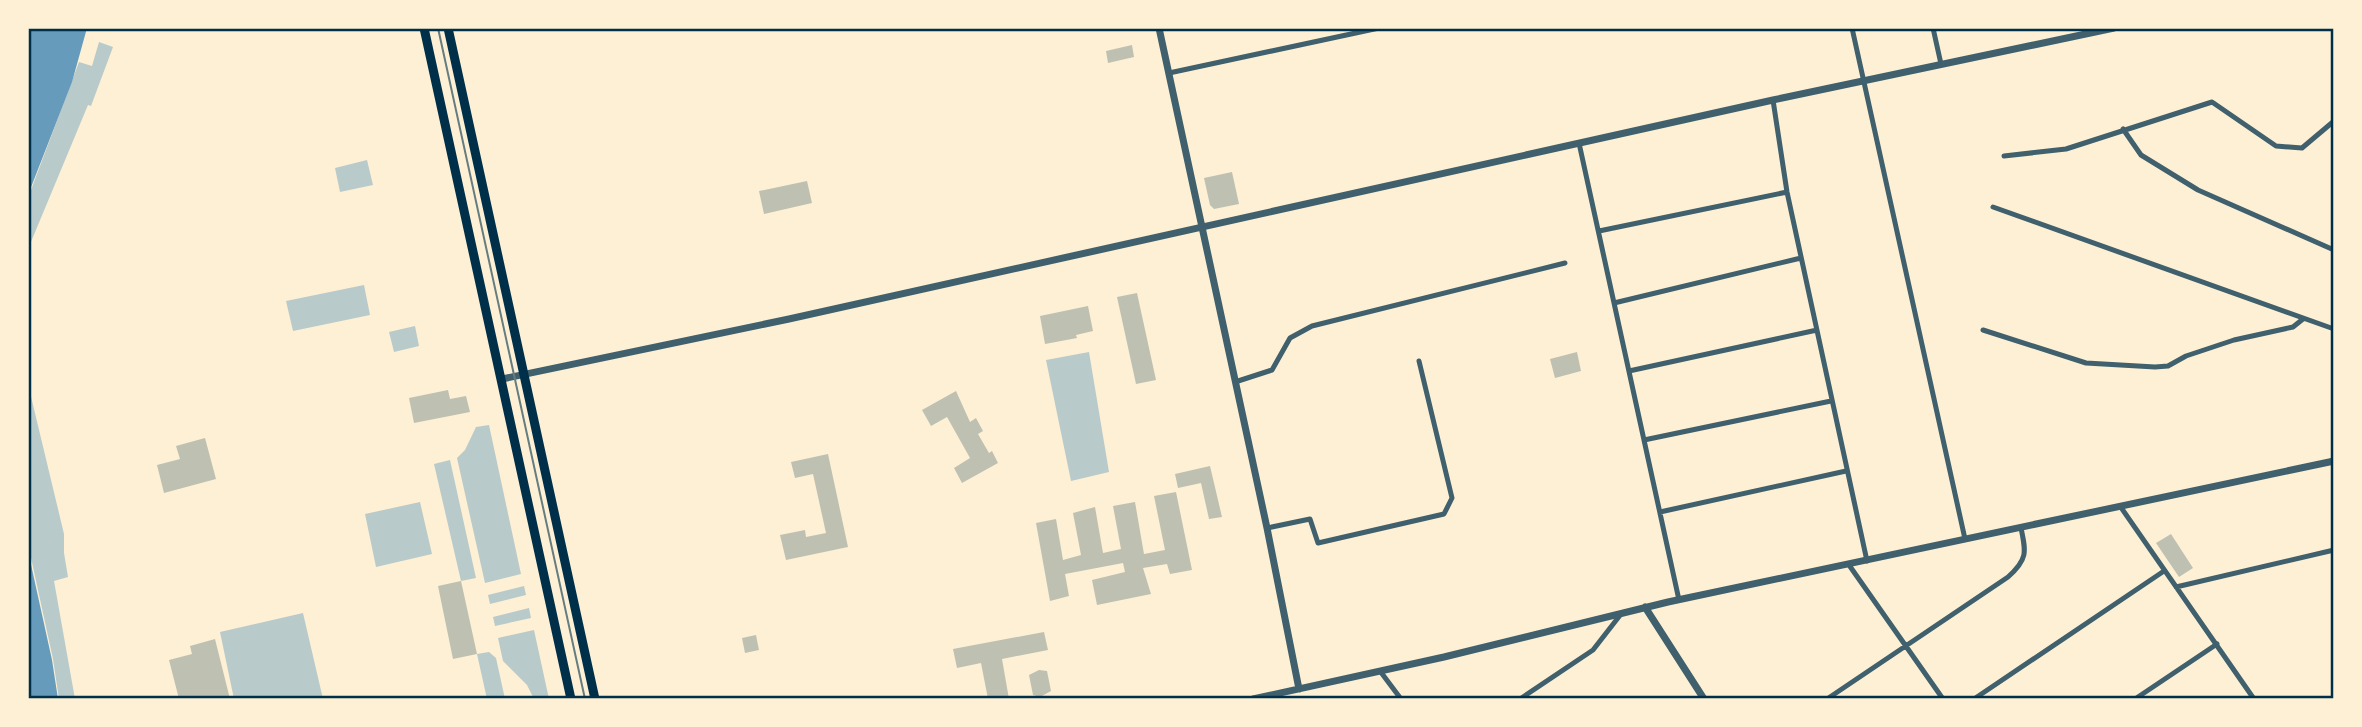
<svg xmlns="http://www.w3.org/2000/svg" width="2362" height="727" font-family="'Crimson Pro',serif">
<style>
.green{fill:#b9caca}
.water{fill:#669bbc}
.building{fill:#bec0b2}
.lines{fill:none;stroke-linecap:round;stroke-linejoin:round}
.minor{stroke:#3f606c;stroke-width:5}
.tertiary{stroke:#3f606c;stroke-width:7}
.primary{stroke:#003049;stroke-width:9}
.tram{stroke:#657d81;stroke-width:2}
.neatline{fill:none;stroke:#003049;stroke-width:2.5}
</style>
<rect width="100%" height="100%" fill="#fdf0d5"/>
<path class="green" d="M99,42L113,47L91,106L88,105L28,249V198L79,62L92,66Z
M367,160L373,185L340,192L335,168Z
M364,285L370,315L293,331L286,301Z
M415,326L419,346L394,352L389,332Z
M1089,352L1109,472L1071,481L1046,360Z
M28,384L64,534V553L68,577L54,581L75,699H59L53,659L28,544Z
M489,425L521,574L485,583L457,458L465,450L476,427Z
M450,460L476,578L461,581L434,464Z
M420,502L432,554L376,567L365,514Z
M524,586L526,595L490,604L488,595Z
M529,608L531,618L495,626L493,617Z
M303,613L323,699H234L220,632Z
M534,630L549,699H534L527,685L503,661L498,638Z
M489,652L496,658L505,699H487L477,654Z"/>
<path class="water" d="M28,28H87L72,82L28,195Z
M28,551L52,660L58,699H28Z"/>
<path class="building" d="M1132,45L1134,57L1108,63L1106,51Z
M1232,172L1239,204L1214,209L1210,205L1204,178Z
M807,181L812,203L764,214L759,191Z
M1137,293L1156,380L1136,384L1117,297Z
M1088,306L1093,331L1076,335L1077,338L1045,344L1040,316Z
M1577,352L1581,371L1555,378L1550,359Z
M448,390L450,399L466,396L470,412L414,423L409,398Z
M956,391L970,422L976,418L983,431L978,434L989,453L992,451L998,463L962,483L954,468L970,458L947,417L931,426L922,410Z
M205,438L216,479L164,493L157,465L180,459L176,446Z
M828,454L848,547L786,560L780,535L805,530L806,537L826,533L813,474L795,478L791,462Z
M1210,466L1222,517L1209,519L1201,483L1178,488L1175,474Z
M1176,492L1192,570L1170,574L1167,564L1143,568L1151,594L1097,605L1092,580L1125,572L1123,563L1065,574L1069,596L1050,601L1036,523L1056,519L1063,560L1081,555L1073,513L1095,507L1103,553L1121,549L1113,506L1135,502L1144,554L1165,550L1154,496Z
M2171,534L2193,568L2179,577L2156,543Z
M461,581L477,654L453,659L438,586Z
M1044,632L1048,650L1002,659L1009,699H988L981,663L957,668L953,649Z
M756,635L759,650L745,653L742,638Z
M215,639L230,699H179L169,660L192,654L190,646Z
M1039,670L1047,671L1051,691L1040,697L1033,695L1029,675Z"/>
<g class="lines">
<path class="minor" d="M1852,28L1965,539
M1933,28L1941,64
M1169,73L1379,28
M1773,100L1787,192L1867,561
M2123,129L2141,155L2198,190L2334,250
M1579,143L1679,600
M2004,156L2066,149L2212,102L2276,146L2302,148L2334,121
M1993,207L2334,329
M1599,231L1787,192
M1614,303L1801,258
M1983,330L2086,363L2155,367L2168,366L2186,356L2234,340L2293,327L2303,319
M1629,371L1817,330
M1235,382L1272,370L1290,338L1312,326L1565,263
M1644,440L1831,401
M2120,506L2254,699
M1660,512L1846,471
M1267,528L1310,519L1318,543L1444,514L1452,498L1419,361
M1849,565L1943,699
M2176,587L2334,550
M1380,671L1401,699
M1520,699L1593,650L1621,614
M1827,699L2008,577C2028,559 2026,552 2021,528
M1974,699L2164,571
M2135,699L2217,644"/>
<path class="tertiary" d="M1159,28L1267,528L1299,689
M502,379L789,319L1773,100L2114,28
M1645,607L1704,699
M1253,699L1444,657L1668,602L2334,461"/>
<path class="primary" d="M424,28L571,699
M448,28L595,699"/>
<path class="tram" d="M438,28L585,699"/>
</g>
<rect width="2362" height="727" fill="none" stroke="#fdf0d5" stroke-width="60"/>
<rect x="30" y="30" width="2302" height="667" class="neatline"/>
</svg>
